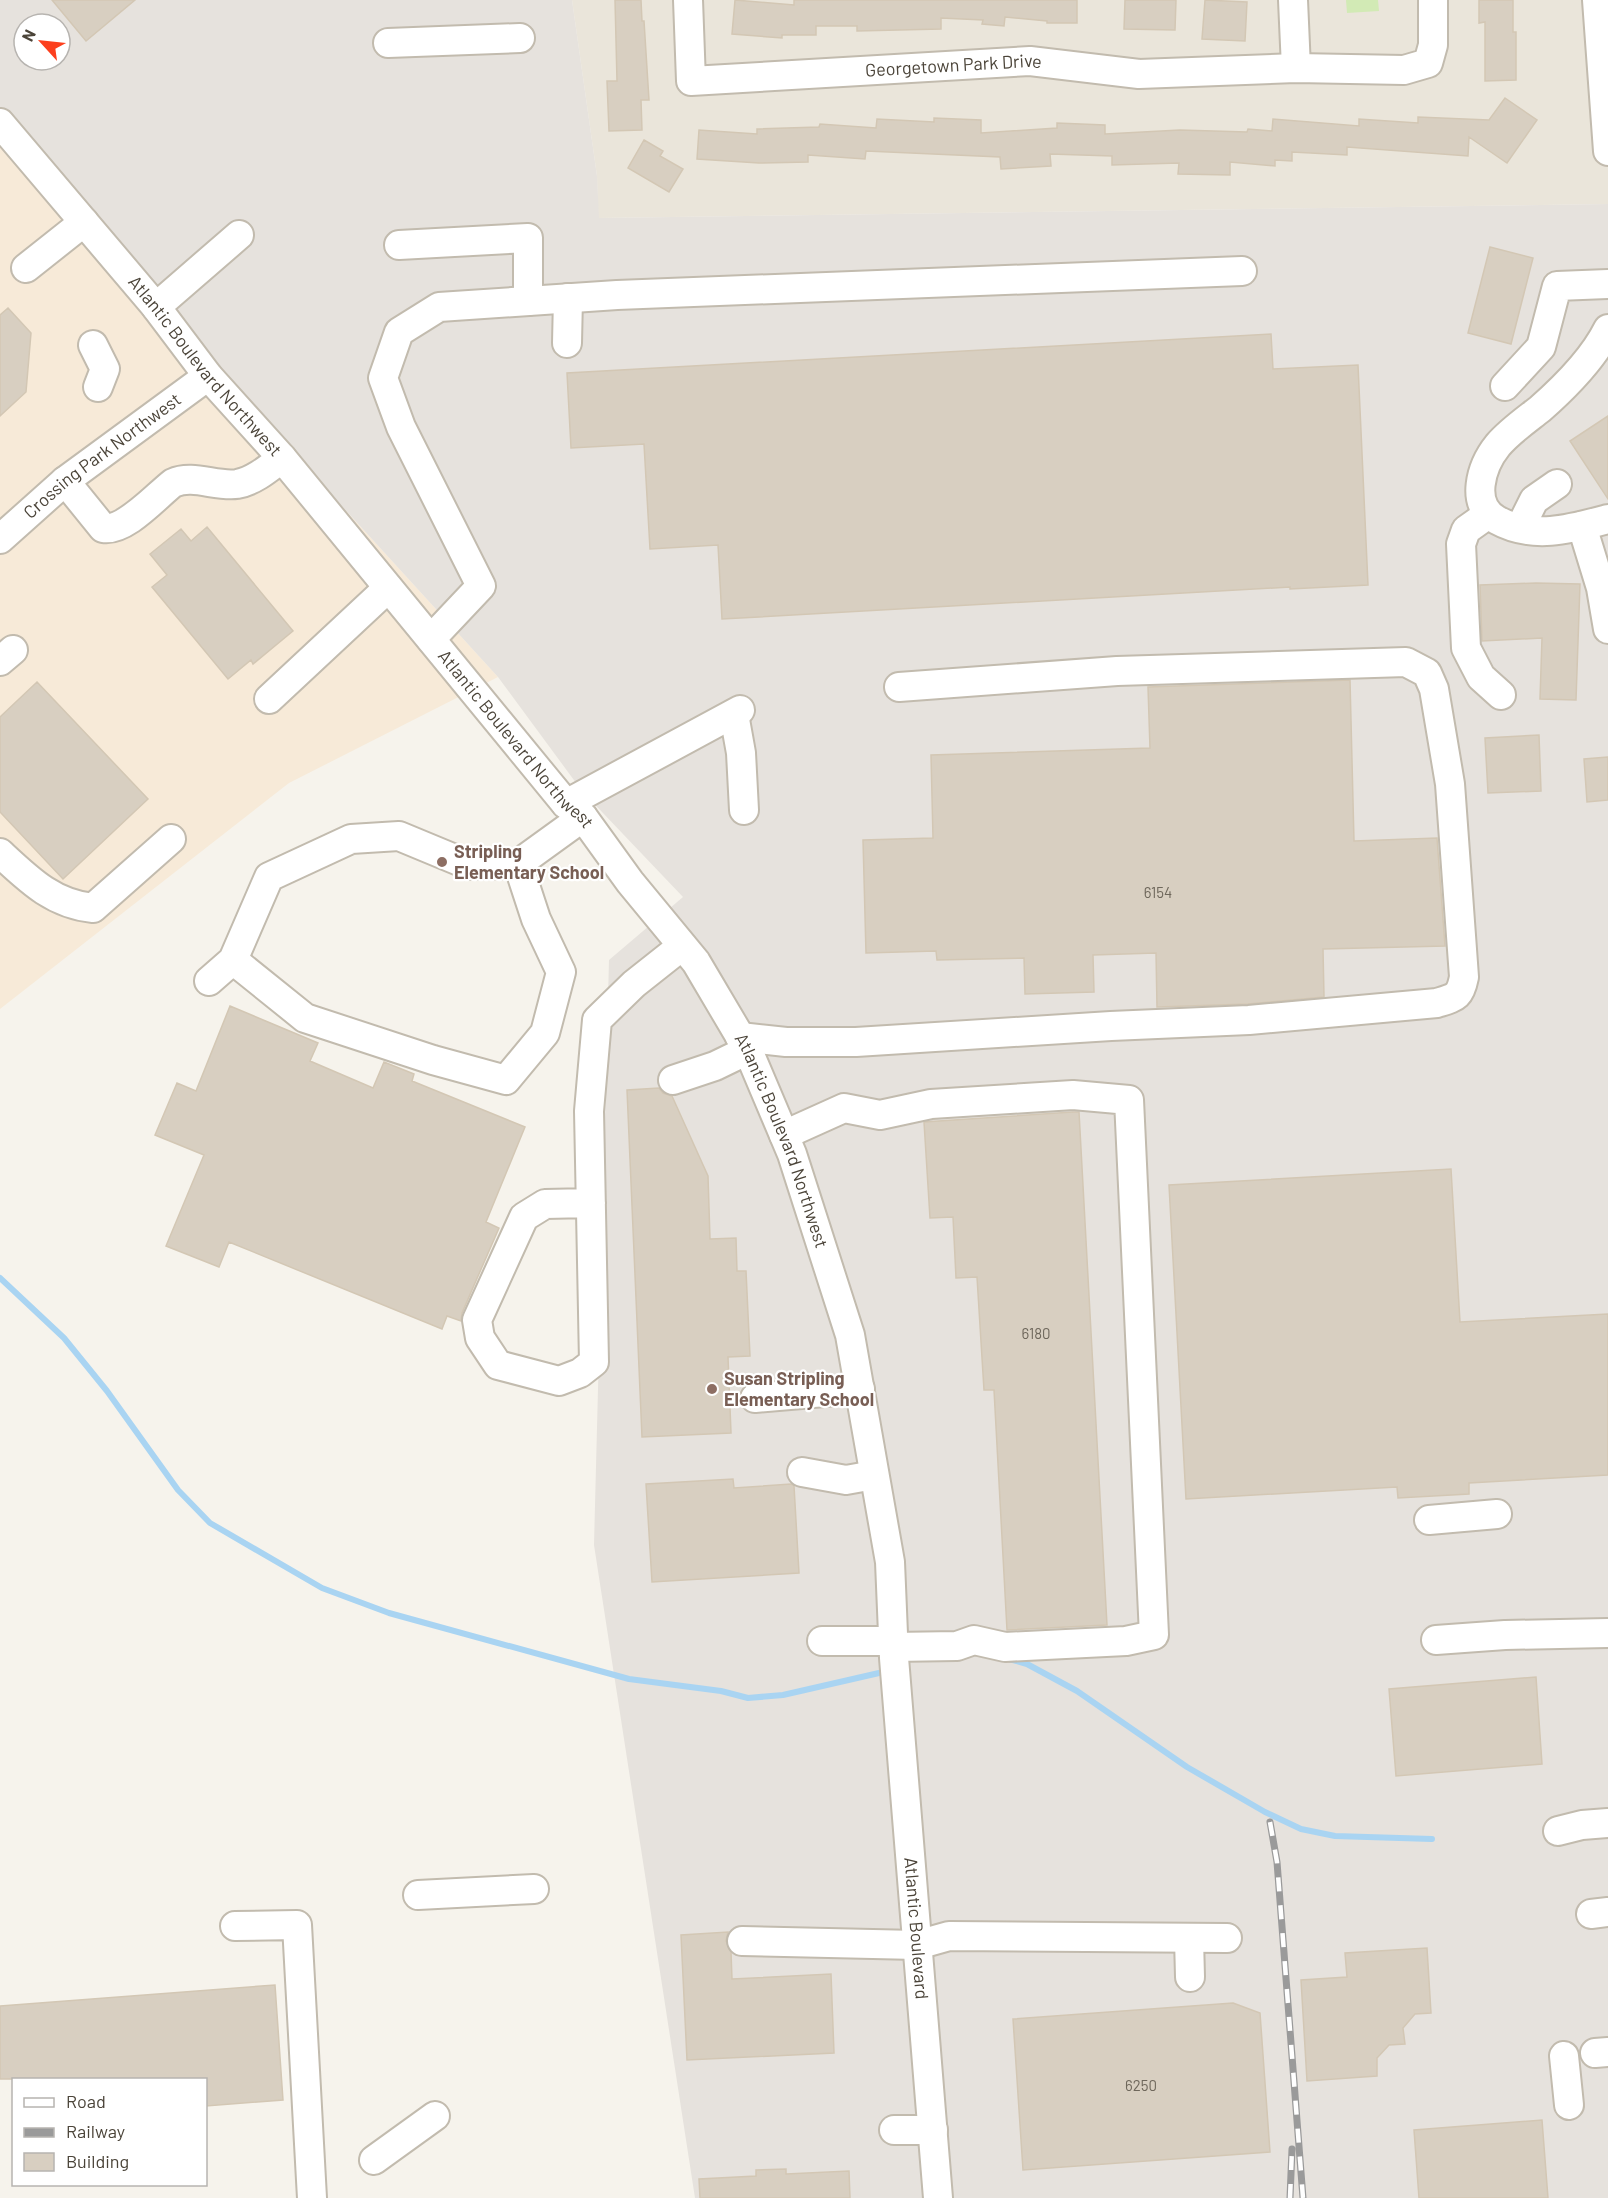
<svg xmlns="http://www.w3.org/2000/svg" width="1608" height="2198" font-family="Barlow,sans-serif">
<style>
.residential{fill:#eae5da}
.commercial{fill:#f7ead8}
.industrial{fill:#e6e2dd;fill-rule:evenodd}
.green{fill:#d2eab5}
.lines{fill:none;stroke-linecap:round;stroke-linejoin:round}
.stream{stroke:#a9d4f2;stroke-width:6}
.building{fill:#d8cfc1;stroke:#d3c7b4;stroke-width:1.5}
.minor-casing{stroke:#c2bbae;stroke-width:32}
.minor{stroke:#fff;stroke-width:28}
.rail-casing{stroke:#9a9a9a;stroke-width:7}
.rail{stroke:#fff;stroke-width:4.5;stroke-dasharray:14;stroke-linecap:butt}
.education-dot{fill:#8d6e63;stroke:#fff;stroke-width:2}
.labels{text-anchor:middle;stroke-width:4.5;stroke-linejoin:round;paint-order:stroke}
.number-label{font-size:15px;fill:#6e675b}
.street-label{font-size:18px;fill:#4b4439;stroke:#fff}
.education-label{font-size:18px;font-weight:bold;fill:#785e54;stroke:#fff;text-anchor:start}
</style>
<rect width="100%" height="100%" fill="#f6f3ec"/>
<path class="residential" d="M572,0H1608V204L598,218L597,176Z"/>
<path class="commercial" d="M0,119L234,388L498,677L289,783L0,1009Z"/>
<path class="industrial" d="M0,0H572L597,176L599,218L1608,204V2198H695L594,1545L609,960L683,897L582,791L498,677L234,388L0,119ZM24,24H60V60H24Z"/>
<path class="green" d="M1346,0H1378L1379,11L1347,13Z"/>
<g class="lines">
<path class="stream" d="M0,1278L64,1338L107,1391L178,1490L210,1523L322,1588L389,1613L629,1679L721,1691L748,1698L783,1695L879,1673
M1009,1659L1027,1664L1077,1691L1187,1767L1265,1812L1301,1829L1335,1836L1432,1839"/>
</g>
<path class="building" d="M52,0H135L86,41Z
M615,0H641L642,21H644L649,100H641L642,130L609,131L607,81H617Z
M735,0L794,5V0H1077V23H1047V21L1005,17L1004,26L982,24L983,20L941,18V29L857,31V26H816V35H782V38L732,34Z
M1125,0H1176L1175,30L1124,29Z
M1205,0L1247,2L1245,41L1202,39Z
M1479,0H1513V32H1516V80L1485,81V22L1479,23Z
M1505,98L1537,120L1507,163L1469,137L1468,156L1347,147V155L1292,152V161L1275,160V166L1230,162V175L1178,174L1179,163L1112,165V156L1050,154L1051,166L1001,169L1000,157L866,151L865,159L808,155V162L759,163L697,159L699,130L757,134V129L819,127L820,124L876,128L877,119L934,122V118L981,120V133L1057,128V123L1105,125V134L1180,130L1247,132L1248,129L1272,131L1273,119L1359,126V119L1418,123V117L1489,120Z
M644,140L663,151L660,156L683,169L669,192L628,168Z
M1490,247L1533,258L1511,344L1468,333Z
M8,308L31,333L26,392L0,416V315Z
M1271,334L1273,369L1358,365L1368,585L1290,589V587L722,619L718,545L650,549L644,444L571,448L567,373Z
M1608,416V499L1570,441Z
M207,527L293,631L253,664L251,660L228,679L152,587L167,575L150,554L181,529L191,541Z
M1536,583L1580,584L1576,700L1540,699L1542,638L1482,641L1480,585Z
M1350,680L1354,841L1437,838L1445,946L1323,949L1324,997L1248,1004L1157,1007L1156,953L1093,955L1094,992L1025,994L1024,958L937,960L936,951L866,953L863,840L933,838L931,755L1150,748L1148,687Z
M37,682L148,799L63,879L0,812V717Z
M1539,735L1541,791L1488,793L1485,738Z
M1608,757V800L1587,802L1584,759Z
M230,1006L318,1043L310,1061L373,1088L384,1062L414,1074L412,1081L525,1127L486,1222L499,1228L462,1313L461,1321L447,1316L442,1329L229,1242L219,1267L166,1246L204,1155L155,1135L177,1083L196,1091Z
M659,1088L663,1093L672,1096L708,1176L710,1239L736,1238L737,1271H746L750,1356L728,1357L731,1433L642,1437L627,1090Z
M1073,1112H1079L1107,1625L1007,1630L994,1390H984L977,1277L956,1278L953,1217L930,1218L924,1122Z
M1451,1169L1460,1322L1608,1314V1475L1469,1483V1494L1398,1498L1397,1487L1186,1499L1169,1185Z
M733,1479L734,1488L791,1484L794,1486L799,1573L652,1582L646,1484Z
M1536,1677L1542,1764L1396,1776L1389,1689Z
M728,1932L726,1941L731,1952L732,1979L831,1974L834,2053L687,2060L681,1935Z
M1427,1948L1431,2013L1415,2014L1403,2028L1405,2044L1389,2045L1377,2058V2076L1307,2081L1301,1980L1347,1977L1345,1953Z
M275,1985L283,2100L206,2106V2079H0V2006Z
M1233,2003L1260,2013L1270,2152L1023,2170L1013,2019Z
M1542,2120L1548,2198H1419L1414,2130Z
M786,2169V2174L849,2171L850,2198H700L699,2179L756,2176V2170Z"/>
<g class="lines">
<defs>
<g id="minor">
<path id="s1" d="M688,0L691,81L1030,61L1139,74L1296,68L1404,70L1428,63L1433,45V0"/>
<path d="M1293,0L1296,68"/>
<path d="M1597,0L1608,151"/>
<path d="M388,43L520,38"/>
<path id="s2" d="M0,123L156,307L208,376L282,458L566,804L583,817L630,882L696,962L748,1050L792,1154L850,1335L890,1562L894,1658L938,2198"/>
<path d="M399,245L528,238V301"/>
<path d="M26,268L84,222"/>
<path d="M156,307L239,235"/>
<path d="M1608,329C1593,359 1565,387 1540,409C1526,420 1510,431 1498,445C1481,466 1469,505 1497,520C1533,540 1571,529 1608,519"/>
<path d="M567,343L568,298"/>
<path d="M93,345L105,369L98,387"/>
<path d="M1505,386L1541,347L1557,286L1608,284"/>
<path d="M65,481L103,528C125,532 156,496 173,483C193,474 216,487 237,484C254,481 269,468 282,458"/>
<path d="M1487,515L1466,530L1461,544L1466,648L1481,677L1501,695"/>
<path d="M1582,526L1601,588L1608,629"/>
<path d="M1520,528L1534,500L1557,484"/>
<path id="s3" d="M0,539L65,481L208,376"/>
<path d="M431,639L481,586L401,427L383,378L399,332L439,307L617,295L1242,271"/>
<path d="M0,661L13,650"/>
<path d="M269,699L388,588"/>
<path d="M734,714L741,753L744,810"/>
<path d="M566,804L740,710"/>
<path d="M0,853C29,880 53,904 93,908L171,839"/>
<path d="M233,960L305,1018L433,1060L506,1080L545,1033L561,972L536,919L518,864"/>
<path d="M209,981L233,960L269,877L351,839L399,836L469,865L518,864L583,817"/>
<path d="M740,1037L786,1042H856L1111,1026L1249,1020L1437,1003C1456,997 1460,997 1464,977L1450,784L1434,689L1427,673L1406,662L1117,671L899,687"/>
<path d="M673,1080L715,1066L748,1050"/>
<path d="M784,1135L844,1108L880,1115L931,1104L1073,1095L1129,1100L1154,1635L1126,1641L1005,1647L974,1640L957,1646L893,1647"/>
<path d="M591,1203L545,1204L524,1217L477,1320L480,1338L498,1365L559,1381L580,1373L594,1362L589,1111L597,1020L634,984L682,946"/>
<path d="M755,1398L860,1389"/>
<path d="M802,1472L846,1480L874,1475"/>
<path d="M1429,1520L1497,1514"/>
<path d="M1436,1640L1505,1635L1608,1633"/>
<path d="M822,1641H893"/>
<path d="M1558,1831L1582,1825L1608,1823"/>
<path d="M418,1895L534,1889"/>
<path d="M1591,1914L1608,1912"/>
<path d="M235,1926L297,1925L312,2198"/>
<path d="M1189,1938L1190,1977"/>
<path d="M742,1941L917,1945L949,1936L1227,1938"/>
<path d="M1595,2053L1608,2052"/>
<path d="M1564,2056L1569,2105"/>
<path d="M894,2130H933"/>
<path d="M374,2160L435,2116"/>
</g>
</defs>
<use href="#minor" class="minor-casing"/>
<use href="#minor" class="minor"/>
<defs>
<path id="rail" d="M1270,1822L1277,1862L1303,2198
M1290,2198L1292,2149"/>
</defs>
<use href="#rail" class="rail-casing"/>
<use href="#rail" class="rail"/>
</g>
<g class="education-dot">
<circle cx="442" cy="862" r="6"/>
<circle cx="712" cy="1389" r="6"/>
</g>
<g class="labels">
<g class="number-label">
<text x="1158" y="898">6154</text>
<text x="1036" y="1339">6180</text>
<text x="1141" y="2091">6250</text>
</g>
<g class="street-label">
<text dy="6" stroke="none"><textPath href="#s1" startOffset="344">Georgetown Park Drive</textPath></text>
<text dy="6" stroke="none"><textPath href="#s2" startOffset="318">Atlantic Boulevard Northwest</textPath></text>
<text dy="6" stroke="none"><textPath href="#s3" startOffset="132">Crossing Park Northwest</textPath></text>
<text dy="6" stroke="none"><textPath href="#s2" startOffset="804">Atlantic Boulevard Northwest</textPath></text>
<text dy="6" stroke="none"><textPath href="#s2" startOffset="1290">Atlantic Boulevard Northwest</textPath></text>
<text dy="6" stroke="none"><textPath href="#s2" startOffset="2094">Atlantic Boulevard</textPath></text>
</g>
<g class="education-label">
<text x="454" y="858">Stripling<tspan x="454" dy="21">Elementary School</tspan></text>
<text x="724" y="1385">Susan Stripling<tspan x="724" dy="21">Elementary School</tspan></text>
</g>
</g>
<rect x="12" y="2078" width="195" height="108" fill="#ffffff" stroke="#b7b4b0" stroke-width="1.5"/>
<rect x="24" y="2098" width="30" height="9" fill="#ffffff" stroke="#b7b4b0" stroke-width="1.5"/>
<text x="66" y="2108" font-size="18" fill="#4b4439">Road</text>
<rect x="24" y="2128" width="30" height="9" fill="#9a9a9a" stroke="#b7b4b0" stroke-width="1.5"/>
<text x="66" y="2138" font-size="18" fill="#4b4439">Railway</text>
<rect x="24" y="2153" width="30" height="18" fill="#d8cfc1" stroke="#b7b4b0" stroke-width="1.5"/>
<text x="66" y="2168" font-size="18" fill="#4b4439">Building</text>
<g transform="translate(42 42) rotate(297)"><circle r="28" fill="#ffffff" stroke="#b7b4b0" stroke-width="1.5"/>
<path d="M0-4.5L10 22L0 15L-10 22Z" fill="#fc3f1d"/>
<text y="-9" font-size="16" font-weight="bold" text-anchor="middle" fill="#4b4439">N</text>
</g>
</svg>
